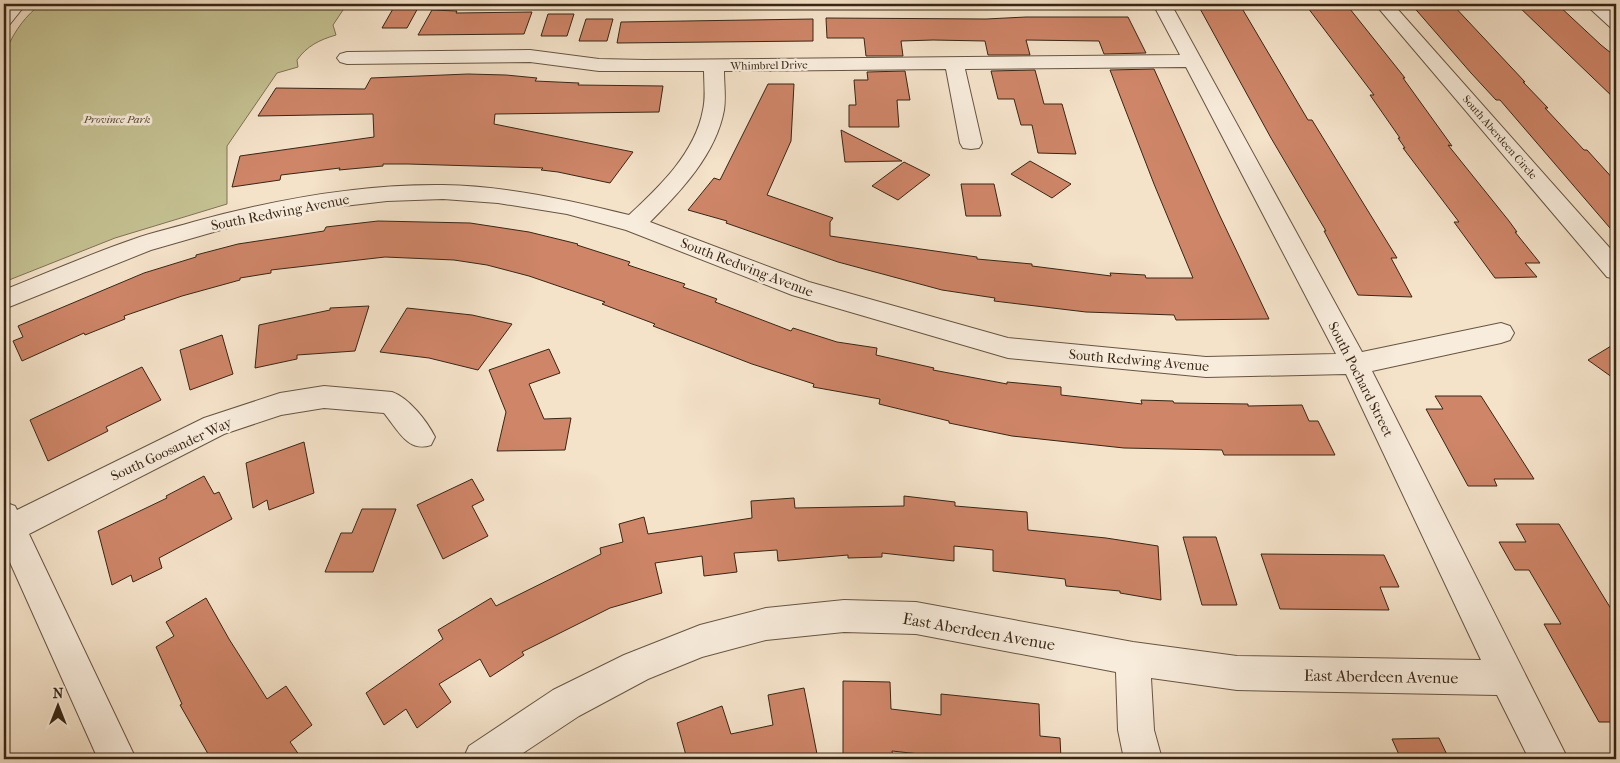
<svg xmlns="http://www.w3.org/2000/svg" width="1620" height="763" font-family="'IM FELL French Canon',serif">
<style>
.green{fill:#c4c091;stroke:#7e7353}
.building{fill:#ce8568;stroke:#382615}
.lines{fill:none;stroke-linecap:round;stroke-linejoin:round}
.street-casing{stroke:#675542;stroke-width:2}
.street{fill:#f8ecdc;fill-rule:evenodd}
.labels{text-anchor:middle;stroke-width:5;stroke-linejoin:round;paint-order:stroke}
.far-street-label{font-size:11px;fill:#382615;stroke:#f8ecdc}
.far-park-label{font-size:11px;font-style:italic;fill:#5b4c34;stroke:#f8ecdc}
.street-label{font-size:14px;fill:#382615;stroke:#f8ecdc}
.near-street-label{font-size:16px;fill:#382615;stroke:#f8ecdc}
</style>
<rect width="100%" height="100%" fill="#f4e2c9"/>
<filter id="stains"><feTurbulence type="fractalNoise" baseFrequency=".004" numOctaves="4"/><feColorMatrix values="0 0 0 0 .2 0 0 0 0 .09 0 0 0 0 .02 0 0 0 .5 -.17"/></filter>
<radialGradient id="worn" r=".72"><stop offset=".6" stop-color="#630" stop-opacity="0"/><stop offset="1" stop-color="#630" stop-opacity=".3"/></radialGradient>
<path class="green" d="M173,4H347L333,25L336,35C319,40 307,46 297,60L298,67L277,73L227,146V204L115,238L4,282V56C11,37 21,21 36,8L144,6Z"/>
<path class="building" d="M1305,4H1346L1405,78H1403L1452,146L1448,145L1509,221L1517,232H1515L1540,263H1525L1537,277L1495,278L1454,222H1459L1403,148H1405L1398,138H1400L1370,95H1374Z
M1411,4H1452L1525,82H1523L1548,108H1545L1584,150H1587L1616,182V235L1500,100H1496L1471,73Z
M1516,4H1557L1601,45L1616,57V100Z
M1198,5H1240L1308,120H1312L1397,258H1391L1412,297L1358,295L1324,231H1326L1271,138Z
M419,6L407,28H382L394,7Z
M432,10L457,11L456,13L532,12L524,34L418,35Z
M548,14H574L567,36H541Z
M1026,17H1128L1146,53L1104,54L1099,41L1026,40L1030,55H988L985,41L933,40L901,41L903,56H866L864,38H827L826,18L986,19Z
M586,19H613L607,41H579Z
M813,19V41L617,43L621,22Z
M1154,69L1219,214L1269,319L1176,320L1174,315L1086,312L994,301L995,298L942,290L838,262L726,223L727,221L688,210L714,178L720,180L768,84H794L791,141L767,195L833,218L830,222V236L977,257V259L1032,264V266L1111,276L1110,273L1145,275L1146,278H1193L1154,184L1110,70Z
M1035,70L1044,104H1062L1076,154L1038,153L1032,125H1021L1014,99H998L991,71Z
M905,71L910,100H897L899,127H849V105H856L854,80H868L867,72Z
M468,74L506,75L537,78L535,81L579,83L578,85L663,86L659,112L495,114L494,124L633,152L610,183L558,172L541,170L543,168L408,164H383V166L339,170L340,168L281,175L280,180L232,187L240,156L374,137L373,114L258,116L276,88L365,89L371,78Z
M841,130L902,161L845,162Z
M1030,161L1071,184L1052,198L1011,174Z
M904,162L930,175L898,200L872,186Z
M961,184H994L1001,216H966Z
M378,221L470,223L529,232L578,244L577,245L630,262L628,265L685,284L683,287L717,299L715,302L791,331L793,328L837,342L877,348L876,355L934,368L933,370L1007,384V382L1061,387V395L1142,404L1141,400L1173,401L1174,403L1248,404V406L1302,405L1309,421H1318L1335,455H1224L1222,450L1124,448L1012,436L949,423V421L879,404L880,399L813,387L814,384L752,364L653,326L655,324L602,304L605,302L529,276L487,265L454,260L385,257L271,270V273L240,278V280L182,296L124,316L125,319L85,335L84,333L22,361L13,341L23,337L18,326L144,273L196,257V255L238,244L324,231L326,227Z
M369,306L355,351L297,355V359L255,368L259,325L330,310V308Z
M407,308L472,315L512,324L478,370L429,358L380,352Z
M222,335L233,374L190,390L180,350Z
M1616,343V380L1588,360Z
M549,349L560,373L529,384L544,419L571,418L565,450L497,451L506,412L489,370Z
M142,367L161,400L106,427L108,431L48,461L30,420Z
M1435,396H1481L1534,479H1494L1497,486H1468L1426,409H1443Z
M304,442L314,493L269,510L267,500L253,508L246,463Z
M204,476L214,494L219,492L232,519L159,558L162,568L133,582L131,575L112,585L98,531L167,498L166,496Z
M472,479L484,500L472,506L488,536L443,559L417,505Z
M904,496L955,502V506L1027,512L1028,530L1106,538L1158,546L1161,600L1120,593V591L1066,586L1065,579L993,571V550L954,546V561L882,553V557L848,558V555L778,561L777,550L734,553L737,572L704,576L702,556L655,563L662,593L610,608L522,652L524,655L490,677L480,659L439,684L451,702L417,728L406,709L384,725L366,693L443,639L438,630L491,598L496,606L601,554L600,548L623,542L619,524L644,517L648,534L752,518L751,501L794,498L795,508L904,506Z
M362,509H396L373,572H325L341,533H352Z
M1516,524H1559L1616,617V722H1599L1544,624H1561L1529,570H1515L1499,542H1526Z
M1183,537H1216L1237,605H1202Z
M1261,554L1384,555L1399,587H1380L1389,610L1280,609Z
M206,598L229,639L267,699L286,686L312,725L290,742L302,759H211L180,705L182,704L156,647L174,636L166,622Z
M843,681L890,682L891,709L941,715V694L1039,704L1040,736L1060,738L1061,759H938V756L892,751L893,759H843Z
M804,688L818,759H687L677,723L722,706L731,734L773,725L768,695Z
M1439,738L1449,759H1401L1392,739Z"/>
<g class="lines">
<defs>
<path id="street" d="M8,4H26L10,24L4,25V9Z
M1153,4H1171L1362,352L1501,323L1510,326L1514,333L1510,340L1501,343L1372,371L1568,759H1529L1497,695L1237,690L1151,678L1154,730L1162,759H1124L1118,730L1116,672L916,634L844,632L766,640L702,657L648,679L579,716L514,759H463L469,746L553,690L624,655L700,625L766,608L844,600L916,602L1133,642L1237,656L1481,660L1346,374L1206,377L1008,358L792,295L626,230L567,214L498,203L443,199L387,201L318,209L245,223L151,250L4,309V290C47,273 90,254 134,239C153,232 173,228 193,222C273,200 358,184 443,185C506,186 568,200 629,215C660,186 695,153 703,110C706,97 704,84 704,71H599L530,62L347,64L340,62L337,58L340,54L347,52L530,50L599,59L645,60L1180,55ZM1186,67L1336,354L1206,357L1008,338L809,282L650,222C681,191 716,154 724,110C726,97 724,84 724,71L946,69L960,143L963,148L971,149L979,148L982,143L965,69Z
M1375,4H1393L1616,255V279L1607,277Z
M1585,4H1604L1616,14V28L1610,27Z
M324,386L392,392C409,398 427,421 435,437L431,445C408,453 398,430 384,413L324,408L281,415L224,434L29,534L136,759H98L4,549V502L15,506L17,510L204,418L280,393Z"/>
</defs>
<use href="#street" class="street-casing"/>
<use href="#street" class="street"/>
</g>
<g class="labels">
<g class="far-street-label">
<text transform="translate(769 65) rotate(-1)" y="4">Whimbrel Drive</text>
<text transform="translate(1500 137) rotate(49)" y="4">South Aberdeen Circle</text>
</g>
<g class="far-park-label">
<text x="117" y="123">Province Park</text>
</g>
<g class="street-label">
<text transform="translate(280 212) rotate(-11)" y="5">South Redwing Avenue</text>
<text transform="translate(747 267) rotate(21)" y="5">South Redwing Avenue</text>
<text transform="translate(1139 360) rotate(5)" y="5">South Redwing Avenue</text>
<text transform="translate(1361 379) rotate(63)" y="5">South Pochard Street</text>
<text transform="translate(171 449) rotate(-25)" y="5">South Goosander Way</text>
</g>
<g class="near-street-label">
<text transform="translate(979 631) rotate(10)" y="6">East Aberdeen Avenue</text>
<text transform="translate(1381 676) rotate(1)" y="6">East Aberdeen Avenue</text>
</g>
</g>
<rect width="1620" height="763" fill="none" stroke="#f4e2c9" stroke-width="20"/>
<rect x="5" y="5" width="1610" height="753" fill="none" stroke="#382615" stroke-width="2.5"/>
<rect x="10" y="10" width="1600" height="743" fill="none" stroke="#382615"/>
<g transform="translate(58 706)" stroke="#f8ecdc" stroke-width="4" paint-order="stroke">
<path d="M0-4L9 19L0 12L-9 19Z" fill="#382615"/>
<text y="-8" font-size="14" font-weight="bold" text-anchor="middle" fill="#382615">N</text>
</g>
<rect width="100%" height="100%" filter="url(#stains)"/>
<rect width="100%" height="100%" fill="url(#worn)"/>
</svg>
